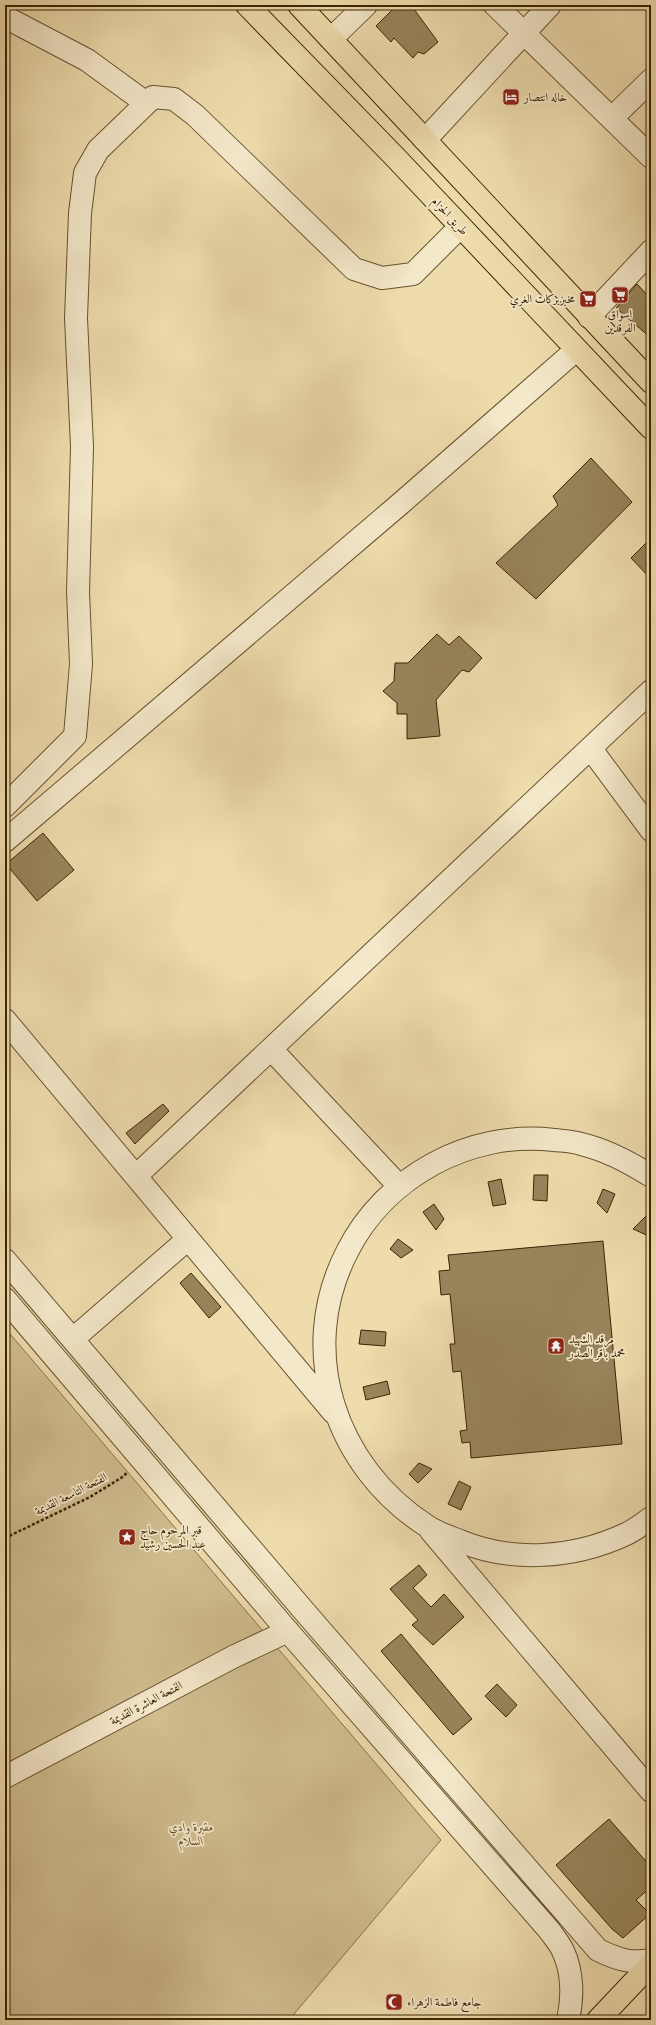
<svg xmlns="http://www.w3.org/2000/svg" width="656" height="2025" font-family="'IM FELL English',Amiri,serif">
<style>
.green{fill:#d0bd90;stroke:#86714a}
.building{fill:#98845b;stroke:#3b2503}
.lines{fill:none;stroke-linecap:round;stroke-linejoin:round}
.minor-casing{stroke:#68532e;stroke-width:24}
.major-casing{stroke:#3b2503;stroke-width:24}
.highway-casing{stroke:#3b2503;stroke-width:24}
.path{stroke:#3b2503;stroke-width:2.5;stroke-dasharray:3 2;stroke-linecap:butt}
.minor{stroke:#f4e8ca;stroke-width:22}
.major{stroke:#eedcad;stroke-width:22}
.highway{stroke:#eedcad;stroke-width:22}
.labels{text-anchor:middle;stroke-width:3.5;stroke-linejoin:round;paint-order:stroke}
.poi-label{font-size:12px;fill:#3b2503;stroke:#f4e8ca;text-anchor:start}
.street-label{font-size:12px;fill:#3b2503;stroke:#f4e8ca}
.park-label{font-size:12px;font-style:italic;fill:#604b26;stroke:#f4e8ca}
</style>
<rect width="100%" height="100%" fill="#eedcad"/>
<filter id="stains"><feTurbulence type="fractalNoise" baseFrequency=".005" numOctaves="4"/><feColorMatrix values="0 0 0 0 .2 0 0 0 0 .09 0 0 0 0 .02 0 0 0 .5 -.17"/></filter>
<radialGradient id="worn" r=".72"><stop offset=".6" stop-color="#630" stop-opacity="0"/><stop offset="1" stop-color="#630" stop-opacity=".3"/></radialGradient>
<path class="green" d="M5,1328L441,1840L289,2020H5Z"/>
<path class="building" d="M397,5H411L438,42L424,54L418,52L413,58L394,38L391,42L376,26Z
M637,284L651,299V338L616,308Z
M591,458L632,502L536,599L496,563L558,505L553,496Z
M651,538V579L631,558Z
M437,634L449,645L459,636L482,658L469,672L462,670L436,700L440,736L407,739V714H397V703L383,691L394,681L395,663H408Z
M43,833L74,870L37,901L6,864Z
M163,1104L169,1111L135,1144L126,1133Z
M534,1175H548L547,1201L533,1200Z
M501,1179L506,1204L493,1206L488,1182Z
M603,1189L615,1194L607,1213L597,1203Z
M434,1204L444,1219L436,1230L423,1212Z
M651,1211V1237L633,1229Z
M398,1239L413,1250L401,1258L390,1249Z
M603,1241L622,1444L471,1458L470,1442L462,1443L460,1431L467,1430L461,1371L453,1372L450,1344H455L450,1294L441,1295L439,1271L450,1270L448,1255Z
M191,1273L221,1307L209,1318L180,1283Z
M361,1330L386,1332L385,1346L359,1344Z
M387,1381L390,1394L366,1400L363,1387Z
M419,1463L432,1469L418,1483L409,1474Z
M459,1481L471,1487L461,1510L448,1504Z
M419,1565L427,1575L413,1588L431,1607L444,1594L464,1617L433,1645L412,1625L418,1620L390,1589Z
M401,1634L472,1719L453,1735L381,1651Z
M497,1684L517,1705L506,1717L485,1696Z
M609,1819L651,1867V1887L636,1900L650,1914L623,1938L612,1929L556,1865Z"/>
<g class="lines">
<defs>
<path id="minor" d="M495,5L651,157
M5,17L87,60L146,103
M331,39L366,5
M612,118L651,80
M425,140L550,5
M589,317L651,251
M591,749L651,830
M5,806L75,736L81,664L78,592L82,447L76,318L80,213L85,173L98,150L153,97L174,99L195,115L354,269L382,278L413,274L460,227
M5,841L400,504L576,350
M5,1020L333,1412
M271,1049L399,1186
M136,1176L651,691
M651,1176C629,1162 607,1150 581,1144C573,1141 563,1141 554,1140C471,1130 385,1176 347,1252C296,1351 335,1467 427,1526C437,1533 450,1537 460,1541C512,1563 574,1558 624,1535C634,1531 642,1524 651,1518
M5,1260L304,1611L598,1950C617,1959 630,1964 651,1960
M5,1299L285,1628L549,1930C554,1937 560,1944 563,1951C573,1972 573,1998 568,2020
M73,1339L188,1239
M431,1531L651,1791
M5,1777L233,1657L288,1631"/>
<path id="major" d="M247,5L395,157L651,428
M299,5L651,382"/>
<path id="highway" d="M598,2020L651,1964"/>
</defs>
<use href="#minor" class="minor-casing"/>
<use href="#major" class="major-casing"/>
<use href="#highway" class="highway-casing"/>
<path class="path" d="M5,1538L90,1497L121,1478L128,1472"/>
<use href="#minor" class="minor"/>
<use href="#major" class="major"/>
<use href="#highway" class="highway"/>
</g>
<defs>
<symbol id="hotel-square" viewBox="-11 -11 22 22"><rect x="-9" y="-9" width="18" height="18" rx="4" fill="#8f2418" stroke="#f4e8ca"/><path d="M-6-4.5h1.5V1H6V5H4.5V3h-9V5H-6ZM-4 0a1.8 1.8 0 1 1 3.6 0ZM.5 0V-2.5h3Q6-2.5 6 0Z" fill="#fff"/></symbol>
<symbol id="supermarket-square" viewBox="-11 -11 22 22"><rect x="-9" y="-9" width="18" height="18" rx="4" fill="#8f2418" stroke="#f4e8ca"/><path d="M-6-5.5h2.5l.6 2H6L4.5 2H-2.5L-4.4-4H-6ZM-1.5 3.2a1.3 1.3 0 1 0 .1 0ZM3 3.2a1.3 1.3 0 1 0 .1 0Z" fill="#fff"/></symbol>
<symbol id="temple-square" viewBox="-11 -11 22 22"><rect x="-9" y="-9" width="18" height="18" rx="4" fill="#8f2418" stroke="#f4e8ca"/><path d="M0-6L5-2H3V0L6.5 2.5H4V6H1.5V3h-3V6H-4V2.5H-6.5L-3 0V-2H-5Z" fill="#fff"/></symbol>
<symbol id="sight-square" viewBox="-11 -11 22 22"><rect x="-9" y="-9" width="18" height="18" rx="4" fill="#8f2418" stroke="#f4e8ca"/><path d="M0-6L1.8-2.2L6-1.7L2.9 1.2L3.7 5.4L0 3.3L-3.7 5.4L-2.9 1.2L-6-1.7L-1.8-2.2Z" fill="#fff"/></symbol>
<symbol id="mosque-square" viewBox="-11 -11 22 22"><rect x="-9" y="-9" width="18" height="18" rx="4" fill="#8f2418" stroke="#f4e8ca"/><path d="M3.5-4.9A6 6 0 1 0 3.5 4.9A5 5 0 1 1 3.5-4.9Z" fill="#fff"/></symbol>
</defs>
<g fill-rule="evenodd">
<use href="#hotel-square" x="501" y="87" width="20" height="20"/>
<use href="#supermarket-square" x="610" y="285" width="20" height="20"/>
<use href="#supermarket-square" x="578" y="289" width="20" height="20"/>
<use href="#temple-square" x="546" y="1336" width="20" height="20"/>
<use href="#sight-square" x="117" y="1527" width="20" height="20"/>
<use href="#mosque-square" x="384" y="1992" width="20" height="20"/>
</g>
<g class="labels">
<g class="poi-label">
<text x="524" y="101">خاله انتصار</text>
<text x="575" y="303" text-anchor="end">مخبزبركات الغري</text>
<text x="620" y="318" text-anchor="middle">اسواق<tspan x="620" dy="14">الفرقدين</tspan></text>
<text x="569" y="1343">مرقد الشهيد<tspan x="569" dy="14">محمد باقر الصدر</tspan></text>
<text x="140" y="1534">قبر المرحوم حاج<tspan x="140" dy="14">عبد الحسين رشيد</tspan></text>
<text x="407" y="2006">جامع فاطمة الزهراء</text>
</g>
<g class="street-label">
<text transform="translate(450 216) rotate(47)" y="4">طريق الحزام</text>
<text transform="translate(71 1494) rotate(-27)" y="4">الفتحة التاسعة القديمة</text>
<text transform="translate(146 1703) rotate(-28)" y="4">الفتحة العاشرة القديمة</text>
</g>
<g class="park-label">
<text x="191" y="1831">مقبرة وادي<tspan x="191" dy="14">السلام</tspan></text>
</g>
</g>
<rect width="656" height="2025" fill="none" stroke="#eedcad" stroke-width="20"/>
<rect x="6" y="6" width="644" height="2013" fill="none" stroke="#3b2503" stroke-width="2"/>
<rect x="10" y="10" width="636" height="2005" fill="none" stroke="#3b2503"/>
<rect width="100%" height="100%" filter="url(#stains)"/>
<rect width="100%" height="100%" fill="url(#worn)"/>
</svg>
